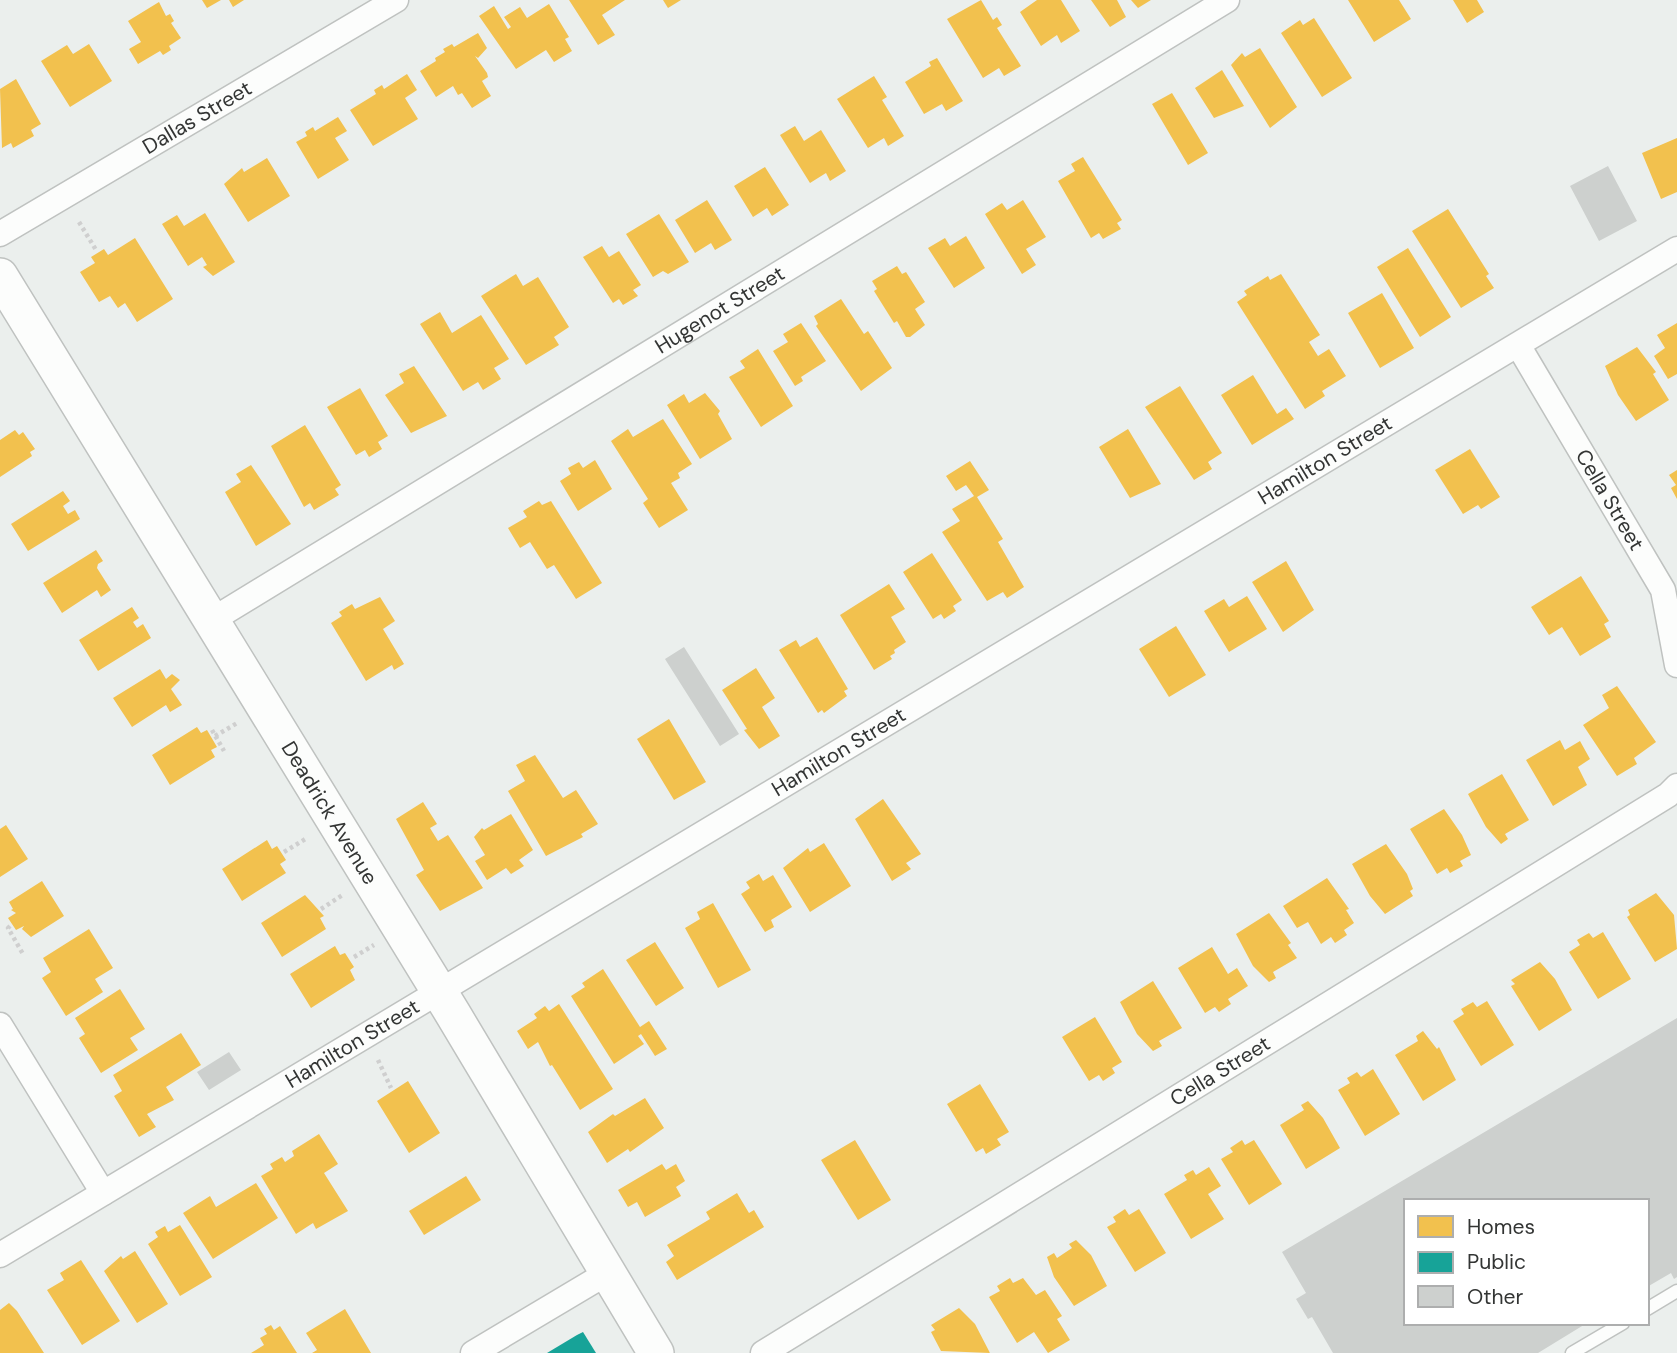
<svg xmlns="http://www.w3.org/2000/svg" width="1677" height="1353" font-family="'DM Sans',sans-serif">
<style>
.homes{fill:#f2c14e}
.public{fill:#17a398}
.building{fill:#cdd0ce}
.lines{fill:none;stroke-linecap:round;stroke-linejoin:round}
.lane-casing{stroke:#bfc2c0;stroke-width:15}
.street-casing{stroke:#bfc2c0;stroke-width:27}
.secondary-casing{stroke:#bfc2c0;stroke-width:38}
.path{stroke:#cfcfcf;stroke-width:4.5;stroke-dasharray:3.5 3.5;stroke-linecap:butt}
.lane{stroke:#fcfdfc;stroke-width:12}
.street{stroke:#fcfdfc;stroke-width:24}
.secondary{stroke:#fcfdfc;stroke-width:35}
.labels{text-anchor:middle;stroke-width:7;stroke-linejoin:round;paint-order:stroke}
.street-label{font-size:21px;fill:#333534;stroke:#fff}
</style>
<rect width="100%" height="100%" fill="#ebefed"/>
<path class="homes" d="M202,0H221L207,8Z
M229,0H244L233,7Z
M569,0H625L602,15L615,35L598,45Z
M663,0H681L668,8Z
M981,0L993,20L997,17L1002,25L997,28L1021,66L1004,76L999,68L983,78L947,19Z
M1037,0H1061L1080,31L1061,43L1057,35L1041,46L1020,12Z
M1091,0H1117L1126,17L1110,27Z
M1131,0H1151L1138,8Z
M1348,0H1399L1411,19L1374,42Z
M1453,0H1477L1484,12L1467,23Z
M159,2L166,16L170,14L174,21L171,23L181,38L169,46L171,50L163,55L160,51L138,64L129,49L141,42L128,21Z
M549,4L569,37L565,39L572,51L554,62L546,50L516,69L479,16L494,6L508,29L511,27L504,17L520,7L527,18Z
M1314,18L1352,78L1322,97L1281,33L1300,20L1303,25Z
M478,33L487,48L478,58L475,56L487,73L488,77L482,81L491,96L472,108L462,93L458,95L453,86L436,97L420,71L436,61L435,58L445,52L443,49L452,44L454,47Z
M89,44L112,81L70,107L41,61L67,45L73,54Z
M1260,48L1297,107L1270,128L1231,65L1242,53L1245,57Z
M937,58L963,101L946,111L942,104L924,114L905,82L931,66L929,62Z
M1222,70L1244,106L1214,118L1195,88Z
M407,74L417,90L405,98L418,119L373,146L350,110L376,94L374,90L382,85L384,89Z
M874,76L887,97L882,100L904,136L888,146L884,138L868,148L837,99Z
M16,79L41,124L31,130L34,136L13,148L11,143L2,148L0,89Z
M1172,93L1208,153L1188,165L1152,104Z
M338,117L347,131L335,138L349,160L318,179L296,142L307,136L305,132L313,127L315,131Z
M795,126L804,141L821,130L846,171L830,181L826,173L810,183L780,135Z
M1677,138V192L1661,199L1642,153Z
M1083,157L1122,220L1117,223L1121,229L1103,239L1099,233L1091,238L1058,181L1075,171L1071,164Z
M267,158L290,196L248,222L224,184L242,168L244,172Z
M765,167L789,205L772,216L767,208L753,217L734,186Z
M707,200L732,240L715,250L711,243L695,253L675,220Z
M1023,200L1046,237L1026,249L1036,265L1022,274L985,214L1002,203L1007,210Z
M1448,209L1489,274L1486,276L1494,288L1461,308L1412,231Z
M205,213L235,262L213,276L203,267L207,265L202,257L188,266L162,224L177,215L184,226Z
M659,214L689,262L668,274L663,271L653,277L626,234Z
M966,236L985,268L954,288L928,248L945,238L950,246Z
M135,238L173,299L137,322L125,303L118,308L110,296L99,302L80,272L95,263L91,257L104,249L108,255Z
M602,246L609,257L619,251L641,285L633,290L638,296L623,305L619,299L613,303L583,257Z
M1408,248L1451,317L1420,337L1377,267Z
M897,266L902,274L906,272L925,302L915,309L925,325L910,337H906L897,321L894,323L874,291L877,289L872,281Z
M516,274L523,286L538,277L569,327L554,337L559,345L526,365L481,296Z
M1281,274L1320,335L1309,342L1318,356L1329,349L1346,376L1322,391L1325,396L1305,409L1237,302L1247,295L1244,291L1268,276L1270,280Z
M1382,293L1414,348L1380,368L1348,313Z
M841,299L864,334L868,331L892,368L861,391L816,326L818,324L814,316Z
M440,312L452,333L481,315L509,359L494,368L501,379L483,390L478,382L463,391L420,324Z
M801,323L826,361L801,377L803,381L795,386L773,351L788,342L783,334Z
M1677,323V374L1668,379L1654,356L1665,348L1657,335Z
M1637,347L1656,372L1653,374L1669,400L1636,421L1618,395L1605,366Z
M758,349L793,406L761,427L729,377L745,368L740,361Z
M414,366L447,416L411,433L385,395L404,383L399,374Z
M1253,375L1277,414L1286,408L1294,419L1252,445L1221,395Z
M1180,386L1222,453L1208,462L1212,469L1194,480L1145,407Z
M360,388L388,436L378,442L382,449L369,457L365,450L356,455L327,407Z
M705,393L720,411L718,414L732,439L700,459L667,405L684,394L689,403Z
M663,419L692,464L678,473L680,478L671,483L688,510L659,528L643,503L648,499L611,441L628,429L633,437Z
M305,425L341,485L335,489L339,495L314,510L310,503L304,507L271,446Z
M1128,429L1161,484L1130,498L1099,447Z
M15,430L19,435L23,432L35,449L30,452L32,456L0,477V440Z
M1470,449L1500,497L1481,509L1478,505L1463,514L1435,470Z
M595,460L612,489L578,511L560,481L571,474L568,468L579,462L583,468Z
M970,461L989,490L977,497L1003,539L998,542L1024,587L1007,598L1003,592L987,601L942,532L960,521L952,509L974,496L966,485L956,491L946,476Z
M251,465L291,524L256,546L225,492L241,482L236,474Z
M1677,470V499L1671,488L1676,485L1669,475Z
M63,491L70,501L63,506L68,514L75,510L80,519L28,551L11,524Z
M539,501L542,505L551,501L602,583L576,599L554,565L547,569L530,542L520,548L508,528L527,517L523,511Z
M96,550L103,561L98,564L97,568L111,590L101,597L97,590L62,613L43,583Z
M932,553L962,600L953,606L956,611L944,619L941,614L933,619L903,572Z
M1286,561L1314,610L1283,632L1252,582Z
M1581,576L1609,621L1604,624L1611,637L1580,656L1562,627L1549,635L1531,607Z
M889,584L905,609L891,617L906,642L894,650L895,653L890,656L892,659L874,670L840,615Z
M1247,596L1267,629L1229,652L1204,611L1224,599L1229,607Z
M380,597L395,621L383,629L404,664L394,670L392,665L366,681L331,623L342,616L339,612L352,604L355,609Z
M132,607L139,618L133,622L137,628L143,624L151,638L98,671L79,640Z
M1176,626L1206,675L1169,697L1139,649Z
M817,637L848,689L844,691L847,696L824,713L822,710L818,713L779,650L796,640L800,647Z
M756,668L775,698L762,707L780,736L759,749L744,730L747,729L722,690Z
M160,669L166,679L172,674L180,680L171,689L182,705L170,712L166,705L132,727L113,698Z
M1617,686L1656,742L1634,758L1637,764L1617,776L1583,725L1609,708L1602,695Z
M669,719L706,782L674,800L637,739Z
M197,727L201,733L207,730L217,747L211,750L215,757L170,785L152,755Z
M1560,740L1565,750L1580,741L1590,759L1578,767L1587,785L1553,806L1526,760Z
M535,755L563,798L576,790L598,824L581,834L583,837L546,856L508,791L525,781L516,765Z
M1502,774L1529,820L1505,834L1508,839L1501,844L1486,827L1468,794Z
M883,799L921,854L906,863L911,869L892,881L855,819Z
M423,802L437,824L430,828L438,841L448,835L483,888L440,911L416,875L424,870L396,819Z
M1444,809L1462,835L1471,855L1460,861L1463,866L1450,873L1447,868L1437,874L1410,829Z
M511,814L533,850L519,860L524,866L511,874L506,868L487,880L475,861L485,855L474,837L482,828L484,830Z
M6,825L28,859L0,877V829Z
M267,840L272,849L277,846L286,860L280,864L286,873L242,901L222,869Z
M824,843L851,886L810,912L783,868L808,848L810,852Z
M1386,844L1407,874L1413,889L1410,891L1413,896L1385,914L1370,896L1352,864Z
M759,874L763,881L773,875L792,907L771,920L774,927L765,932L741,894L750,888L746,882Z
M1327,878L1349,909L1346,910L1354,923L1344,930L1347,935L1335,943L1331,937L1321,944L1308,922L1297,928L1283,906Z
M42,881L64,916L31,937L22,929L24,926L16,930L8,918L16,913L11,910L13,909L9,902Z
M1656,893L1674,915L1677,949L1655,962L1627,917L1630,915L1628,910Z
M305,895L324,916L320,918L326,929L282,957L261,923Z
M713,903L751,970L718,988L685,928L700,919L697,912Z
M1269,913L1291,943L1288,945L1297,958L1273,972L1276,978L1269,982L1253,966L1236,934Z
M89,929L113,968L95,979L103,992L66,1016L42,978L51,972L43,958Z
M1603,932L1631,979L1598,999L1569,952L1580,945L1577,940L1589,933L1593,938Z
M655,942L684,988L656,1006L626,960Z
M335,946L340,955L345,953L354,967L350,970L355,980L311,1008L290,974Z
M1212,947L1228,974L1237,968L1248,986L1228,999L1231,1004L1219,1012L1215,1007L1205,1013L1178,968Z
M1540,962L1555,979L1572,1010L1539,1031L1511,986L1515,984L1511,980Z
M603,969L640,1027L649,1021L667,1049L655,1056L641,1034L638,1036L644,1044L614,1064L571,996L585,987L582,983Z
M1153,981L1182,1028L1159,1041L1162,1046L1153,1051L1137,1034L1120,1002Z
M120,989L145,1029L130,1038L138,1050L101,1073L79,1038L85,1034L75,1018Z
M1487,1001L1514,1045L1481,1066L1453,1021L1464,1014L1461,1009L1473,1002L1477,1007Z
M559,1004L613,1089L580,1110L552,1065L550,1066L538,1042L528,1049L517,1031L537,1018L534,1014L545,1006L549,1011Z
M1095,1017L1122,1062L1112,1068L1115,1073L1103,1081L1099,1075L1089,1081L1062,1037Z
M1423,1031L1437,1049L1439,1047L1456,1080L1423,1101L1395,1055L1418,1041L1416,1036Z
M181,1033L201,1065L166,1087L174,1100L147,1114L156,1127L139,1137L114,1096L122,1091L113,1075Z
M1373,1069L1400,1114L1365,1136L1338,1090L1350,1083L1347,1078L1357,1072L1361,1077Z
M408,1081L440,1133L409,1153L377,1101Z
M980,1084L1009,1132L997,1139L1001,1145L986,1154L983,1148L976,1152L947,1104Z
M645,1098L664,1128L630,1152L628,1149L607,1163L588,1132L613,1114L615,1116Z
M1308,1101L1323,1118L1340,1148L1306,1169L1280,1125L1304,1110L1301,1105Z
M319,1134L338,1164L324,1173L348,1211L316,1229L313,1223L296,1234L261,1176L273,1169L270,1164L282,1157L285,1162L294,1156L292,1151Z
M855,1140L891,1200L858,1220L821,1160Z
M1242,1140L1245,1145L1254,1140L1282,1184L1249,1205L1221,1159L1233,1152L1230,1148Z
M662,1164L666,1170L676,1164L685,1181L676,1187L681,1196L645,1217L637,1202L628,1207L618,1190Z
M1209,1167L1221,1186L1208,1194L1224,1219L1191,1239L1164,1194L1187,1180L1184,1175L1193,1170L1196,1175Z
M466,1176L481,1200L424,1235L409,1211Z
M256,1183L278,1218L213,1259L183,1213L210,1196L216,1207Z
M737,1193L749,1213L754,1210L764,1227L677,1280L666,1262L674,1256L667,1245L710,1219L706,1212Z
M1125,1209L1129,1215L1139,1209L1166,1253L1135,1272L1107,1227L1116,1222L1113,1217Z
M180,1225L212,1277L180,1296L148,1244L158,1237L155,1232L165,1226L168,1232Z
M1076,1240L1091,1255L1107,1286L1074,1306L1054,1277L1047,1257L1054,1253L1057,1258L1072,1248L1069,1244Z
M135,1251L168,1304L137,1323L104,1271L121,1256L123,1259Z
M81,1260L120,1321L82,1345L47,1290L64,1280L60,1273Z
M1010,1278L1013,1283L1023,1278L1036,1295L1045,1290L1062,1316L1057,1319L1070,1340L1048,1353L1034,1332L1017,1343L989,1297L1000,1291L997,1286Z
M9,1303L17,1311L44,1353H0V1310Z
M959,1308L975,1324L990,1353L941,1351L931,1332L935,1330L931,1325Z
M345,1309L371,1353H312L317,1350L306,1333Z
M271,1325L274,1330L280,1326L297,1353H251L264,1345L260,1338L267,1334L264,1329Z"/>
<path class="public" d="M583,1332L596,1353H547L577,1335Z"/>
<path class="building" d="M1608,166L1637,221L1599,241L1570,186Z
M684,647L739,734L720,746L665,659Z
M1677,1018V1277L1674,1279L1671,1273L1647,1287V1201H1406V1323H1587L1538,1353H1333L1312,1317L1308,1319L1296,1299L1306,1293L1282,1252Z
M229,1052L241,1070L209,1090L197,1072Z"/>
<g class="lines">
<defs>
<path id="lane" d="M1647,1309L1677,1291
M1572,1353L1623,1323"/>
<g id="street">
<path id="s1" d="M0,234L396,0"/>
<path id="s2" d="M1518,345L1663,590L1677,665"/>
<path id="s3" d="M212,620L1227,0"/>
<path d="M0,1025L103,1193"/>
<path id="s4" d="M0,1255L1677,249"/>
<path d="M473,1353L609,1272"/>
<path id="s5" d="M763,1353L1668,795L1677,786"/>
</g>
<g id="secondary">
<path id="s6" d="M0,276L453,1014L656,1353"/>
</g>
</defs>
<use href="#lane" class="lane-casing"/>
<use href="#street" class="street-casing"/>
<use href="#secondary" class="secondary-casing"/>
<path class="path" d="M79,222L96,250
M212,730L224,751
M215,736L239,722
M284,852L307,838
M321,909L344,894
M10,926L8,928L23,954
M354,957L374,945
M378,1060L391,1088"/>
<use href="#lane" class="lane"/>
<use href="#street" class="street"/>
<use href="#secondary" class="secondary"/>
</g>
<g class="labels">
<g class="street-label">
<text dy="7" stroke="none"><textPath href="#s1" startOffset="229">Dallas Street</textPath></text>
<text dy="7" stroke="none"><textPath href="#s3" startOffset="595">Hugenot Street</textPath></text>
<text dy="7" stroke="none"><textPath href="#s4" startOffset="1545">Hamilton Street</textPath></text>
<text dy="7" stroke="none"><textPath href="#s2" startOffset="180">Cella Street</textPath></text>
<text dy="7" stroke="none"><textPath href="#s4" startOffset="978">Hamilton Street</textPath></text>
<text dy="7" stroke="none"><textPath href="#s6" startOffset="630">Deadrick Avenue</textPath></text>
<text dy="7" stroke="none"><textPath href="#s4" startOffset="411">Hamilton Street</textPath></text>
<text dy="7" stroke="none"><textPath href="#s5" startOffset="537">Cella Street</textPath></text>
</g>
</g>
<rect x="1404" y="1199" width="245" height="126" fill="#ffffff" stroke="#adaeae" stroke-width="2"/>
<rect x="1418" y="1216" width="35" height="21" fill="#f2c14e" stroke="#adaeae" stroke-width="2"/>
<text x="1467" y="1234" font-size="21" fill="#333534">Homes</text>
<rect x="1418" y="1252" width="35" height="21" fill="#17a398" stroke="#adaeae" stroke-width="2"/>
<text x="1467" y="1269" font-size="21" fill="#333534">Public</text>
<rect x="1418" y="1286" width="35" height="21" fill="#cdd0ce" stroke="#adaeae" stroke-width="2"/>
<text x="1467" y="1304" font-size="21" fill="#333534">Other</text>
</svg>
